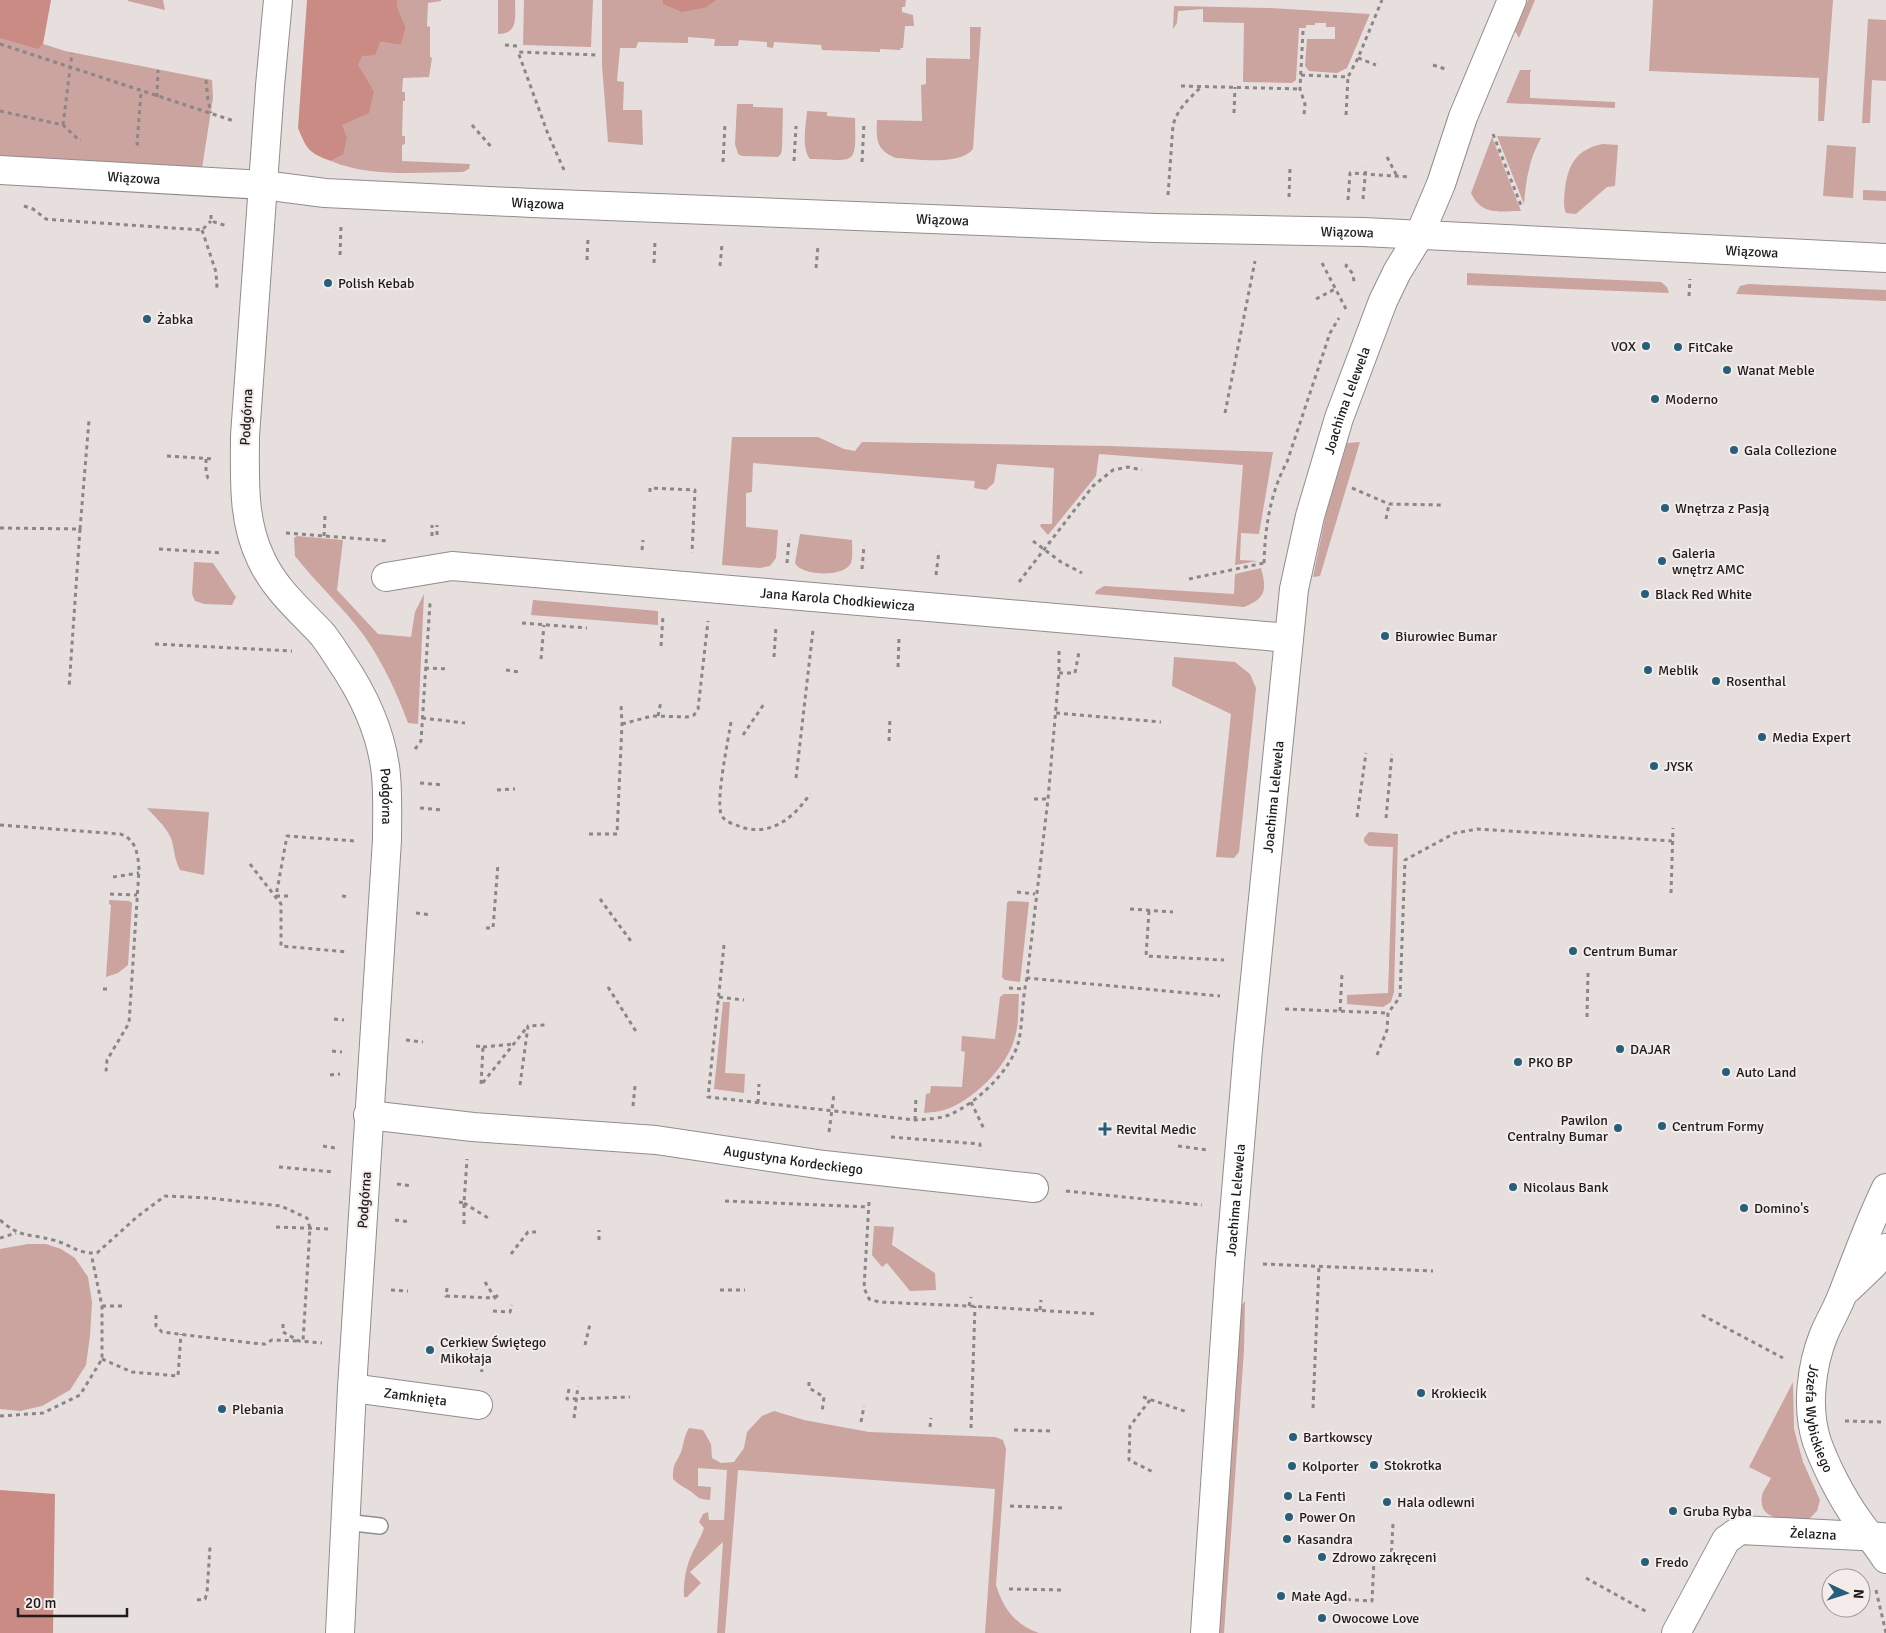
<svg xmlns="http://www.w3.org/2000/svg" width="1886" height="1633" font-family="Signika,sans-serif">
<style>
.green{fill:#cba39f}
.forest{fill:#c98b84}
.lines{fill:none;stroke-linecap:round;stroke-linejoin:round}
.service-casing{stroke:#938c8c;stroke-width:18}
.minor-casing{stroke:#938c8c;stroke-width:30}
.tertiary-casing{stroke:#938c8c;stroke-width:30}
.path{stroke:#8c8686;stroke-width:3;stroke-dasharray:4 4;stroke-linecap:butt}
.service{stroke:#fff;stroke-width:15}
.minor{stroke:#fff;stroke-width:28}
.tertiary{stroke:#fff;stroke-width:28}
.poi-dot{fill:#275e79;stroke:#f3eceb;stroke-width:2}
.labels{text-anchor:middle;stroke-width:4;stroke-linejoin:round;paint-order:stroke}
.street-label{font-size:14px;fill:#1e1b1b;stroke:#f3eceb}
.poi-label{font-size:14px;fill:#1e1b1b;stroke:#f3eceb;text-anchor:start}
</style>
<rect width="100%" height="100%" fill="#e6dfde"/>
<path class="green" d="M128,0H163L165,10L128,1Z
M398,0H441V1L428,3L427,26L430,27V57L432,58L429,77L403,78L402,92H405V101H403L402,136H405V144L402,145V161L470,164L469,169L463,172C420,172 371,178 331,161L343,155L342,125L374,91L357,65L362,55L380,42L401,45L406,28L397,6Z
M498,0H515C515,16 519,34 498,34Z
M524,0H593L591,47L523,45Z
M602,0H662L663,4L707,7L717,0H906L905,7H902V12L913,15L914,26H905L903,48H900L901,50L880,49V52L822,50L821,45L774,42L773,48L767,47V42L739,40L738,46H714L715,39L688,37V43L638,42L636,48H620L617,81L624,82L623,110H642L643,145L608,142L602,65Z
M1528,0H1535L1519,38L1515,31Z
M1653,0H1833L1824,121H1818L1819,78L1649,71Z
M1174,6L1269,8L1370,14L1347,68L1337,73L1309,71L1305,66L1307,39H1335V27H1326V23H1315V25H1306V28H1299L1296,80L1292,83L1243,82L1244,23L1203,22V9L1178,11L1177,23L1173,29Z
M1868,19L1886,20V81L1872,80L1870,123H1862Z
M970,27H981L973,149C960,166 916,159 896,158C876,150 876,139 877,120L922,121L921,85L926,84V58L970,59Z
M0,30L65,51L212,80L213,98L202,168L0,156Z
M1520,70H1531L1530,74V98L1615,102V108L1506,103Z
M737,104H753V107L783,108L782,149L781,154L778,157L742,156L738,154L735,144Z
M807,111L827,112V116L855,118C856,167 857,160 810,159C801,147 806,125 807,111Z
M1497,136L1541,138C1529,159 1526,180 1524,204Z
M1492,137L1521,211C1499,211 1482,216 1471,193Z
M1603,144L1618,145L1615,186L1607,187L1576,214L1566,213C1563,206 1564,197 1565,189C1568,164 1577,149 1603,144Z
M1827,145L1856,147L1853,198L1823,196Z
M1863,190L1886,191V201L1863,200Z
M1467,273L1661,282L1667,287L1669,293L1467,285Z
M1748,284L1886,290V301L1736,294L1740,286Z
M732,437H818L844,449L855,451L862,442L1109,446L1273,452L1259,534L1241,533L1240,560L1258,561L1235,565L1243,465L1099,454L1096,476L1048,535L1040,526L1041,524H1052L1054,468L997,464L994,483L986,490L974,488L975,481L753,463L752,492L746,493V527L778,530L776,558L770,566L760,568L722,565Z
M1360,442L1320,576L1313,577L1326,514L1347,443Z
M800,534L852,540C852,546 853,557 851,563C844,578 801,576 795,563Z
M297,536L343,540L337,590L378,634L411,637L415,612L424,594L418,724L408,723C397,693 383,663 365,637C344,608 317,584 295,556L294,538Z
M194,562L213,563L236,597L232,605L204,604L195,601L192,594Z
M1261,568C1267,590 1266,598 1244,607L1095,594L1096,591L1104,586L1234,594L1235,574Z
M533,600L658,611V625L531,615Z
M1174,657L1235,662L1250,674L1256,688L1239,852L1234,858L1216,857L1231,714L1172,686Z
M147,808L209,812L204,875L180,870C173,857 175,847 170,836C165,826 155,817 147,808Z
M1369,832L1398,834L1394,992L1391,1002L1383,1007L1347,1004V995L1388,993L1393,847L1369,846L1364,842V838Z
M109,900L129,901L132,903L128,965L118,973L106,977L111,905L109,904Z
M1009,901L1029,902L1020,982L1005,980L1002,977L1007,903Z
M1004,994H1019C1018,1008 1019,1024 1015,1037C1008,1066 972,1102 944,1110C938,1112 930,1112 924,1113L926,1094L930,1093L931,1086L962,1087L965,1052L961,1051L962,1036L995,1039L1000,997Z
M723,1002H730L725,1073L745,1074L744,1093L714,1089Z
M874,1226L894,1227L892,1245L935,1273L936,1290L910,1291L887,1263L882,1267L872,1255Z
M28,1244H46L61,1249L75,1258L88,1277L92,1302L90,1336L86,1365L70,1390L42,1406L20,1411L0,1409V1249Z
M1245,1301L1244,1350L1224,1633H1216L1239,1309Z
M1793,1382L1794,1429L1803,1462L1820,1500L1817,1511L1808,1520C1792,1519 1757,1523 1762,1496C1763,1490 1769,1483 1771,1478L1749,1467Z
M774,1411L804,1420L869,1432L995,1437L1003,1440L1006,1449L996,1585C1003,1608 1015,1625 1039,1633H985L995,1489L738,1470L725,1633H717L723,1542L690,1572L701,1583L687,1597H684C683,1580 687,1561 696,1546C699,1539 702,1535 704,1528L699,1522L703,1514L708,1512L709,1520H724L727,1470L698,1468V1486L711,1487L710,1500C695,1499 699,1496 687,1489C682,1486 678,1484 673,1479C673,1462 675,1466 681,1452C684,1443 684,1436 689,1428L703,1430L711,1444L712,1458L721,1463L734,1462L744,1448L747,1432L762,1416Z"/>
<path class="forest" d="M0,0H51L43,44L38,49L0,38Z
M307,0H398L397,6L406,28L401,45L380,42L375,55L362,56L358,65L374,91L369,113L342,125L347,138L343,155L331,161C309,153 307,150 298,128Z
M662,0H717L707,7L682,12L663,4Z
M0,1490L55,1494L53,1633H0Z"/>
<g class="lines">
<defs>
<path id="service" d="M345,1522L380,1526"/>
<g id="minor">
<path id="s1" d="M0,170L263,185L325,193L532,203L1155,228L1363,232L1886,258"/>
<path id="s2" d="M386,577L452,566L1289,638"/>
<path id="s3" d="M368,1115L473,1127L656,1140L824,1165L1034,1188"/>
<path id="s4" d="M1886,1188C1869,1223 1857,1257 1843,1293C1838,1307 1830,1320 1824,1334C1811,1366 1806,1409 1817,1442C1826,1467 1842,1498 1857,1519C1867,1533 1877,1545 1886,1559"/>
<path d="M1848,1289L1873,1265L1886,1248"/>
<path id="s5" d="M352,1388L478,1405"/>
<path id="s6" d="M1205,1633L1230,1263L1248,1049L1294,589L1310,516L1339,418L1383,301L1397,272L1419,236L1441,184L1463,117L1512,0"/>
<path id="s7" d="M1676,1633L1726,1540L1740,1530L1882,1537"/>
</g>
<g id="tertiary">
<path id="s8" d="M278,0L270,86L245,436C245,478 242,520 261,559C275,590 301,611 323,635C329,643 335,652 340,660C364,695 382,733 386,775C388,797 387,818 387,840L352,1388L340,1633"/>
</g>
</defs>
<use href="#service" class="service-casing"/>
<use href="#minor" class="minor-casing"/>
<use href="#tertiary" class="tertiary-casing"/>
<path class="path" d="M1303,31L1300,89L1305,104L1304,115
M0,44L234,121
M505,45L517,46
M1358,58L1376,65
M1433,65L1448,70
M1301,75L1348,77L1358,58L1382,0
M206,80L208,101L211,113
M1181,86L1300,89
M157,97L158,70
M0,111L63,125L79,140H81
M1234,113L1235,87
M1346,115L1348,77
M63,125L72,53
M472,125L493,149
M1493,134L1522,208
M139,144H137L141,92
M1387,157L1397,176
M794,161L796,126
M723,162L725,124
M862,162L864,123
M564,170L548,134L518,52L598,55
M1168,195L1173,125C1178,108 1189,99 1201,87
M1289,197L1290,168
M1363,199L1366,167
M1348,200L1350,173L1409,177
M24,206L33,209L46,219L56,220L202,230L211,221
M211,215V221L227,226
M202,230L216,272L217,288
M340,255L341,226
M587,260L588,238
M654,263L655,241
M1322,263L1346,309
M1347,264L1346,266L1353,274L1354,282
M720,266L722,244
M816,268L818,246
M1689,296L1690,279
M1316,299L1335,289
M1225,413L1255,261
M167,456L213,459
M206,459V473L208,478L212,480
M1352,488L1389,504L1443,505
M650,492V488L695,490L692,553
M1386,519L1389,504
M0,528L80,529L69,688
M80,529L89,420
M286,533L389,541
M437,535V525
M324,536L325,516
M432,536V525
M1033,541L1061,562L1082,573
M159,549L223,553
M642,550L643,540
M787,563L789,539
M1264,563C1265,528 1270,493 1287,462L1330,333L1339,318
M862,569L864,545
M936,575L939,551
M1189,579L1264,563
M1019,582L1093,486L1113,470L1128,467L1142,470
M522,623L587,628
M155,644L292,651
M661,646L663,616
M1059,651V673L1048,799L1027,978L1220,996
M774,657L776,626
M541,659L544,625
M898,667L899,638
M425,668L449,669
M506,670L519,672
M1059,673H1075L1079,652
M1056,713L1161,722
M658,716L661,701
M422,718L465,723
M731,722C728,741 716,798 721,814C723,820 730,823 736,825C768,839 793,819 810,794
M622,724L652,716L687,717L694,715L698,709L708,621
M743,735L764,704
M889,741L890,718
M415,749L421,741L430,603
M796,778L813,630
M420,783L444,785
M497,790L515,789
M1034,799H1048
M420,808L442,810
M1357,817L1366,753
M1386,818L1392,754
M0,825L120,834C136,839 138,854 139,870L129,1023L107,1060L106,1072
M589,834H617L622,724L621,704
M250,864L281,904V946L348,952
M113,877L139,873
M1017,892L1035,894
M1671,893L1673,828
M110,894L137,895
M288,896H276L287,836L355,841
M342,896L350,897
M600,899L633,944
M1130,909L1173,912
M1149,911L1146,956L1224,960
M416,913L432,915
M486,928H493L498,864
M724,945L708,1097L915,1120C926,1119 938,1119 949,1115C977,1103 1012,1070 1019,1040C1023,1020 1022,999 1027,978
M608,987L637,1033
M1009,988L1024,989
M103,989H109
M719,997L744,1000
M1285,1009L1388,1013
M1340,1011L1342,974
M1587,1017L1588,973
M334,1019L344,1020
M406,1040L423,1042
M476,1046L483,1047L481,1085L528,1026
M483,1047L514,1044
M332,1051L342,1052
M1377,1055L1387,1030L1388,1013L1400,997L1405,860L1455,833L1478,829L1672,841
M330,1075L340,1074
M520,1085L528,1026L546,1025
M971,1102L984,1129
M758,1103L759,1084
M633,1106L635,1086
M915,1120L916,1097
M829,1132L834,1094
M891,1137L980,1144V1151
M323,1146L335,1148
M1178,1146L1208,1150
M279,1167L334,1172
M397,1184L412,1186
M1066,1191L1202,1205
M725,1201L869,1207
M459,1202L464,1203L467,1159
M869,1202L864,1288L869,1299L879,1302L969,1306L1097,1314
M464,1203L488,1218
M0,1220C22,1239 28,1233 53,1240C71,1244 76,1254 97,1253L138,1216L165,1196L209,1198L281,1206L307,1218L310,1228L303,1341
M395,1220L410,1222
M464,1224V1203
M276,1227L329,1229
M0,1238L16,1233
M599,1240V1230
M511,1254L528,1232H536
M1263,1264L1433,1271
M447,1288L446,1296L495,1298L485,1282
M391,1290L408,1291
M720,1290H745
M495,1298L500,1293
M102,1306H122
M969,1306L971,1297
M1040,1310L1041,1300
M493,1311L510,1312L512,1305
M156,1315V1326L162,1332L261,1344H265L272,1340L299,1341
M1702,1315L1783,1358
M283,1324V1332L299,1341L322,1343
M585,1345L590,1324
M476,1346L482,1372
M102,1359L132,1372L178,1376L181,1334
M809,1382V1388L824,1397L822,1412
M569,1389L567,1399L630,1397
M1143,1397L1187,1412
M1150,1400L1130,1426L1129,1460L1155,1473
M1313,1408L1319,1266
M0,1416L43,1413L80,1395L102,1359V1306L91,1253
M574,1418L578,1386
M1845,1421L1882,1422
M861,1422L864,1406
M930,1427L931,1418
M971,1428L975,1306
M1014,1430L1051,1431
M1010,1506L1062,1508
M1391,1560L1393,1524
M1586,1578L1649,1613
M1009,1589L1063,1590
M1876,1590L1886,1633
M1339,1599L1372,1601L1374,1560
M197,1600L205,1599L207,1593L210,1547"/>
<use href="#service" class="service"/>
<use href="#minor" class="minor"/>
<use href="#tertiary" class="tertiary"/>
</g>
<g class="poi-dot">
<circle cx="328" cy="283" r="5"/>
<circle cx="147" cy="319" r="5"/>
<circle cx="1646" cy="346" r="5"/>
<circle cx="1678" cy="347" r="5"/>
<circle cx="1727" cy="370" r="5"/>
<circle cx="1655" cy="399" r="5"/>
<circle cx="1734" cy="450" r="5"/>
<circle cx="1665" cy="508" r="5"/>
<circle cx="1662" cy="561" r="5"/>
<circle cx="1645" cy="594" r="5"/>
<circle cx="1385" cy="636" r="5"/>
<circle cx="1648" cy="670" r="5"/>
<circle cx="1716" cy="681" r="5"/>
<circle cx="1762" cy="737" r="5"/>
<circle cx="1654" cy="766" r="5"/>
<circle cx="1573" cy="951" r="5"/>
<circle cx="1620" cy="1049" r="5"/>
<circle cx="1518" cy="1062" r="5"/>
<circle cx="1726" cy="1072" r="5"/>
<circle cx="1662" cy="1126" r="5"/>
<circle cx="1618" cy="1128" r="5"/>
<path d="M1102.5 1121.5h5v5h5v5h-5v5h-5v-5h-5v-5h5z"/>
<circle cx="1513" cy="1187" r="5"/>
<circle cx="1744" cy="1208" r="5"/>
<circle cx="430" cy="1350" r="5"/>
<circle cx="1421" cy="1393" r="5"/>
<circle cx="222" cy="1409" r="5"/>
<circle cx="1293" cy="1437" r="5"/>
<circle cx="1374" cy="1465" r="5"/>
<circle cx="1292" cy="1466" r="5"/>
<circle cx="1288" cy="1496" r="5"/>
<circle cx="1387" cy="1502" r="5"/>
<circle cx="1673" cy="1511" r="5"/>
<circle cx="1289" cy="1517" r="5"/>
<circle cx="1287" cy="1539" r="5"/>
<circle cx="1322" cy="1557" r="5"/>
<circle cx="1645" cy="1562" r="5"/>
<circle cx="1281" cy="1596" r="5"/>
<circle cx="1322" cy="1618" r="5"/>
</g>
<g class="labels">
<g class="street-label">
<text dy="5" stroke="none"><textPath href="#s1" startOffset="134">Wiązowa</textPath></text>
<text dy="5" stroke="none"><textPath href="#s1" startOffset="539">Wiązowa</textPath></text>
<text dy="5" stroke="none"><textPath href="#s1" startOffset="944">Wiązowa</textPath></text>
<text dy="5" stroke="none"><textPath href="#s1" startOffset="1349">Wiązowa</textPath></text>
<text dy="5" stroke="none"><textPath href="#s1" startOffset="1754">Wiązowa</textPath></text>
<text dy="5" stroke="none"><textPath href="#s6" startOffset="1244">Joachima Lelewela</textPath></text>
<text transform="translate(246 417) rotate(-87)" y="5">Podgórna</text>
<text dy="5" stroke="none"><textPath href="#s2" startOffset="454">Jana Karola Chodkiewicza</textPath></text>
<text dy="5" stroke="none"><textPath href="#s8" startOffset="838">Podgórna</textPath></text>
<text dy="5" stroke="none"><textPath href="#s6" startOffset="839">Joachima Lelewela</textPath></text>
<text dy="5" stroke="none"><textPath href="#s3" startOffset="428">Augustyna Kordeckiego</textPath></text>
<text transform="translate(364 1200) rotate(-86)" y="5">Podgórna</text>
<text dy="5" stroke="none"><textPath href="#s6" startOffset="434">Joachima Lelewela</textPath></text>
<text dy="5" stroke="none"><textPath href="#s5" startOffset="64">Zamknięta</textPath></text>
<text dy="5" stroke="none"><textPath href="#s4" startOffset="246">Józefa Wybickiego</textPath></text>
<text dy="5" stroke="none"><textPath href="#s7" startOffset="196">Żelazna</textPath></text>
</g>
<g class="poi-label">
<text x="338" y="288">Polish Kebab</text>
<text x="157" y="324">Żabka</text>
<text x="1636" y="351" text-anchor="end">VOX</text>
<text x="1688" y="352">FitCake</text>
<text x="1737" y="375">Wanat Meble</text>
<text x="1665" y="404">Moderno</text>
<text x="1744" y="455">Gala Collezione</text>
<text x="1675" y="513">Wnętrza z Pasją</text>
<text x="1672" y="558">Galeria<tspan x="1672" dy="16">wnętrz AMC</tspan></text>
<text x="1655" y="599">Black Red White</text>
<text x="1395" y="641">Biurowiec Bumar</text>
<text x="1658" y="675">Meblik</text>
<text x="1726" y="686">Rosenthal</text>
<text x="1772" y="742">Media Expert</text>
<text x="1664" y="771">JYSK</text>
<text x="1583" y="956">Centrum Bumar</text>
<text x="1630" y="1054">DAJAR</text>
<text x="1528" y="1067">PKO BP</text>
<text x="1736" y="1077">Auto Land</text>
<text x="1608" y="1125" text-anchor="end">Pawilon<tspan x="1608" dy="16">Centralny Bumar</tspan></text>
<text x="1672" y="1131">Centrum Formy</text>
<text x="1116" y="1134">Revital Medic</text>
<text x="1523" y="1192">Nicolaus Bank</text>
<text x="1754" y="1213">Domino's</text>
<text x="440" y="1347">Cerkiew Świętego<tspan x="440" dy="16">Mikołaja</tspan></text>
<text x="1431" y="1398">Krokiecik</text>
<text x="232" y="1414">Plebania</text>
<text x="1303" y="1442">Bartkowscy</text>
<text x="1384" y="1470">Stokrotka</text>
<text x="1302" y="1471">Kolporter</text>
<text x="1298" y="1501">La Fenti</text>
<text x="1397" y="1507">Hala odlewni</text>
<text x="1683" y="1516">Gruba Ryba</text>
<text x="1299" y="1522">Power On</text>
<text x="1297" y="1544">Kasandra</text>
<text x="1332" y="1562">Zdrowo zakręceni</text>
<text x="1655" y="1567">Fredo</text>
<text x="1291" y="1601">Małe Agd</text>
<text x="1332" y="1623">Owocowe Love</text>
</g>
</g>
<g transform="translate(1846 1593) rotate(94)"><circle r="24" fill="#f3eceb" stroke="#9e9898"/>
<path d="M0-4L9 19L0 12L-9 19Z" fill="#275e79"/>
<text y="-8" font-size="14" font-weight="bold" text-anchor="middle" fill="#1e1b1b">N</text>
</g>
<path d="M18 1608v8h109v-8" fill="none" stroke="#1e1b1b" stroke-width="2.5"/>
<text x="25" y="1608" font-size="15" fill="#1e1b1b" stroke="#f3eceb" stroke-width="4" paint-order="stroke">20 m</text>
</svg>
